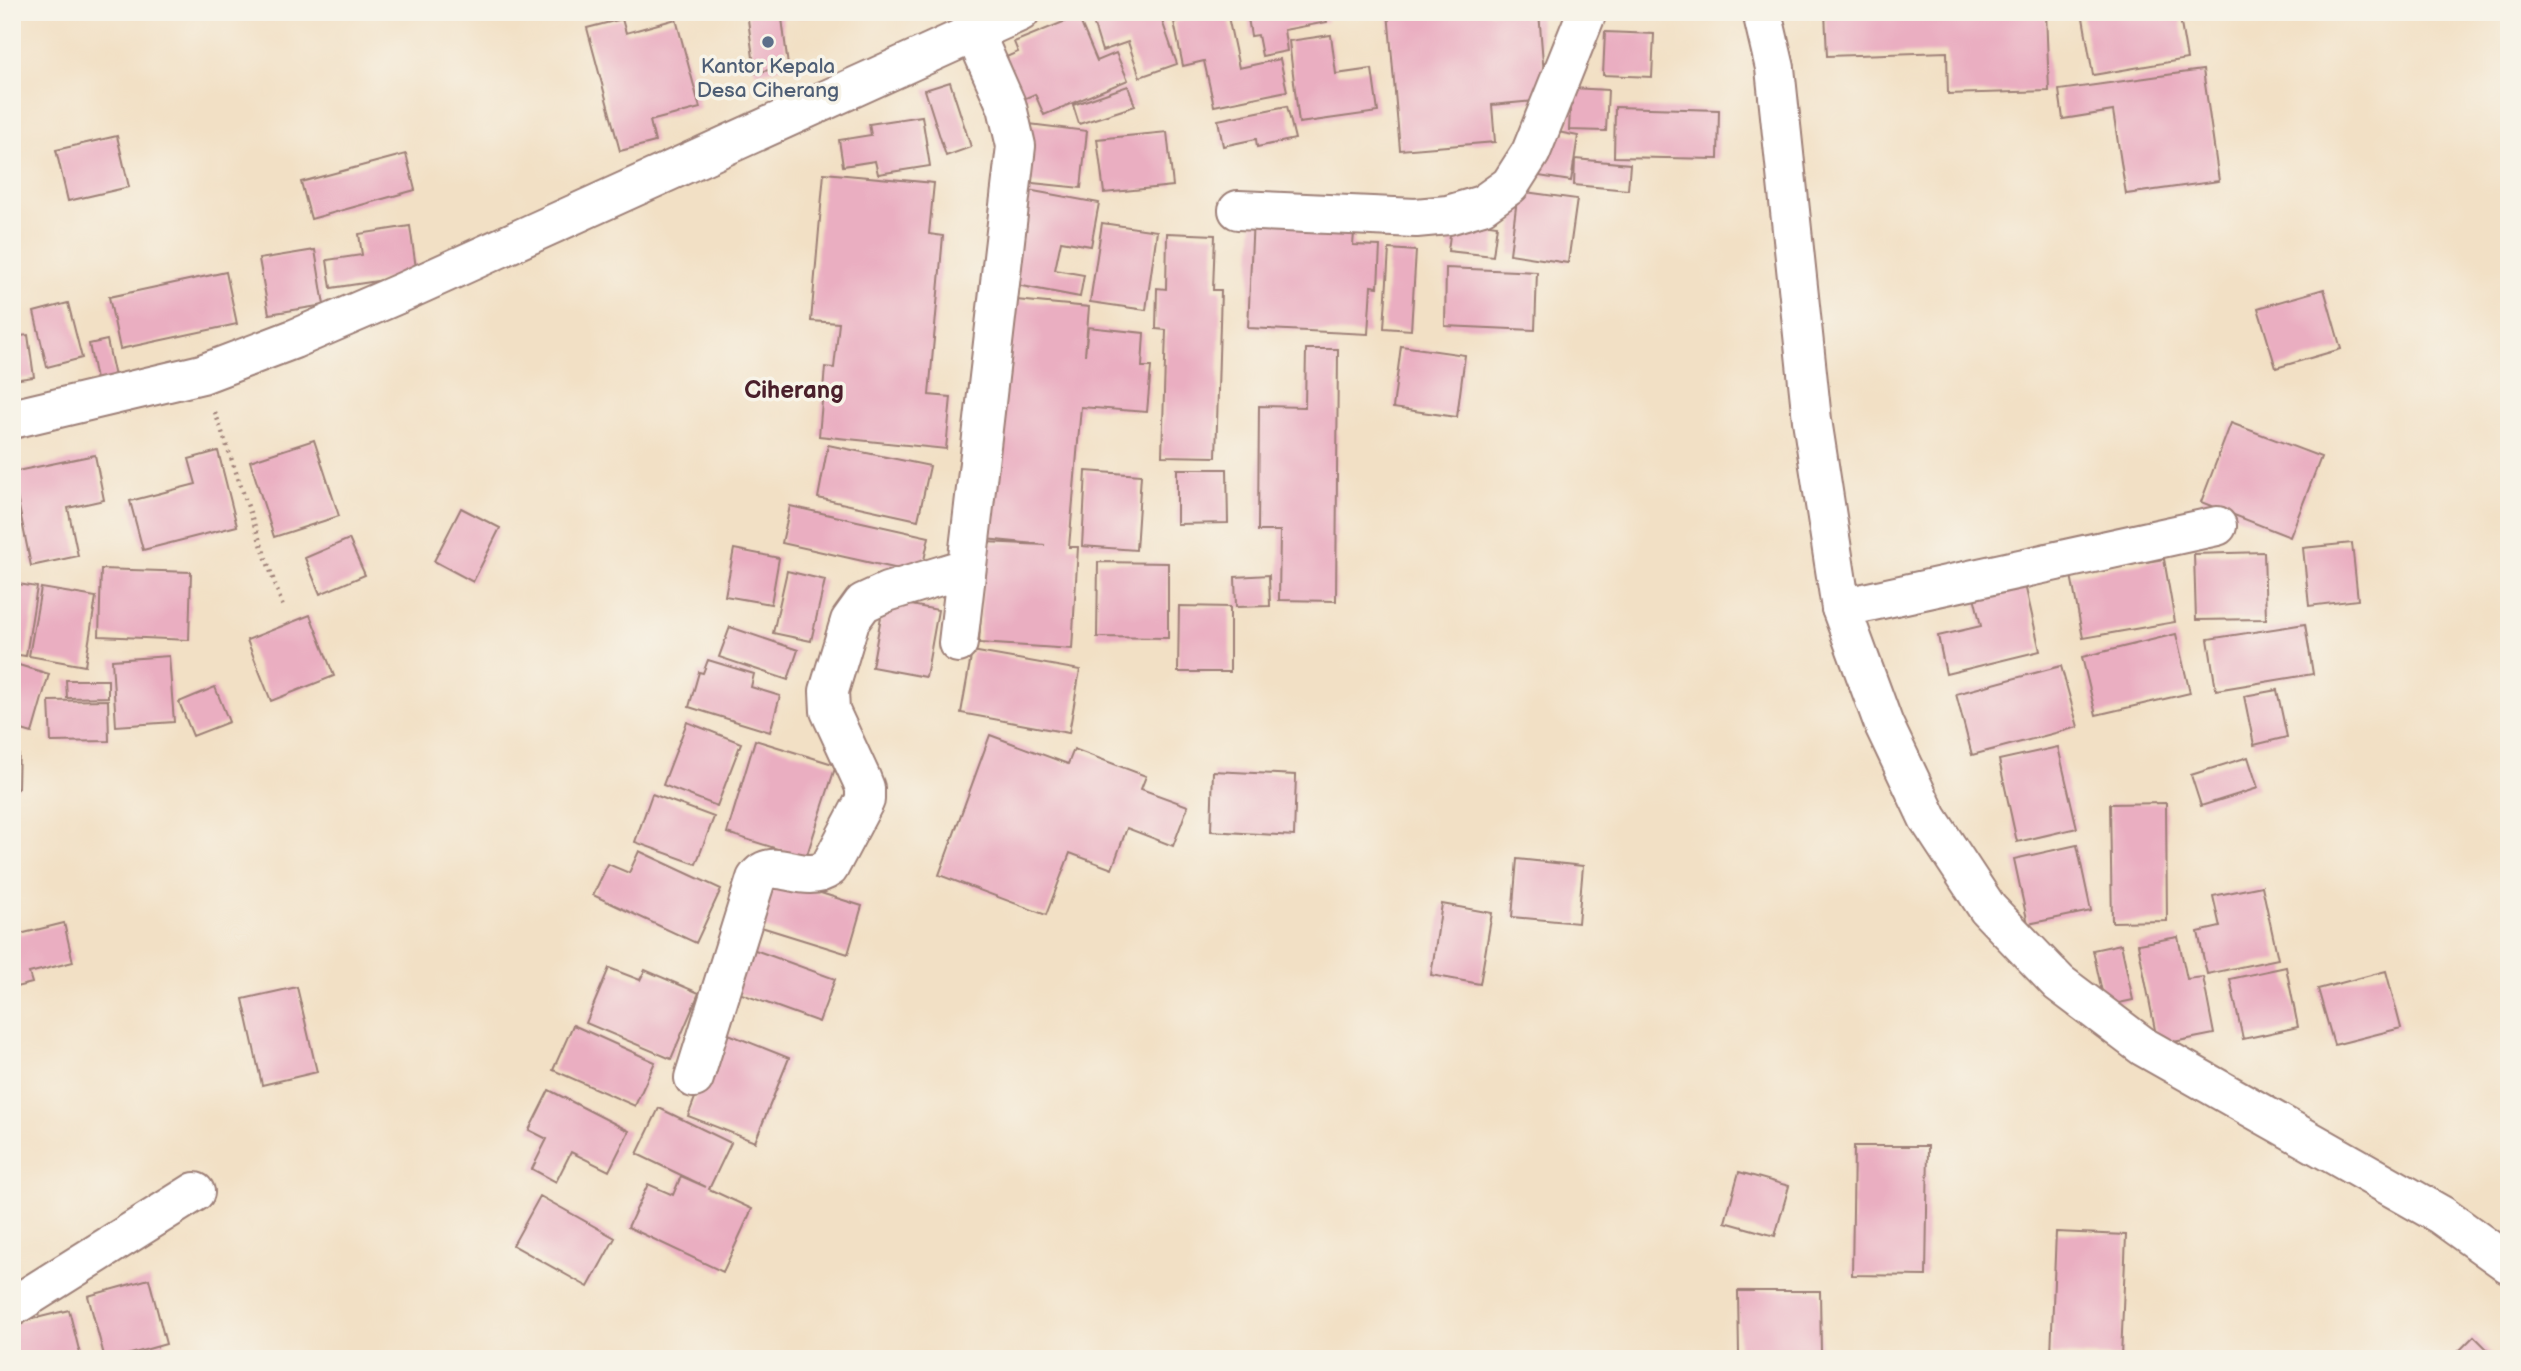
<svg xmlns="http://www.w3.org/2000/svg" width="2521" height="1371" font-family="'Balsamiq Sans',sans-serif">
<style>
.building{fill:#eaaec1}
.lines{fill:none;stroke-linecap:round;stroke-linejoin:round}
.minor-casing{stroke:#9e8078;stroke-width:42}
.tertiary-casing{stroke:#9e8078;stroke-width:42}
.path{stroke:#9e8078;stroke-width:4.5;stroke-dasharray:2 5;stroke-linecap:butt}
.minor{stroke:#fff;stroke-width:38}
.tertiary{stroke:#fff;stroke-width:38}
.service-dot{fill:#5c6f8a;stroke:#f7f3e8;stroke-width:2.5}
.labels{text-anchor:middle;stroke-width:7;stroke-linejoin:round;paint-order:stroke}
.service-label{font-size:21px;fill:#4e5e75;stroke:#f7f3e8}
.quarter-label{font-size:24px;font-weight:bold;fill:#4a1f2b;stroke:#f7f3e8}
</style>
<rect width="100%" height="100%" fill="#f7f3e8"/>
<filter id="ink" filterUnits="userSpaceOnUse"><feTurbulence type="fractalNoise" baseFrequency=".0143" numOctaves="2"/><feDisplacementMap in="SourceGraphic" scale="14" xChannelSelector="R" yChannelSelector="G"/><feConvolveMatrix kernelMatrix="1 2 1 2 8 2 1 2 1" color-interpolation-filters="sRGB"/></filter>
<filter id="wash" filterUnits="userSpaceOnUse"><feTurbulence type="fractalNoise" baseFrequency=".00686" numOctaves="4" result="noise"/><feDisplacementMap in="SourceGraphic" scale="28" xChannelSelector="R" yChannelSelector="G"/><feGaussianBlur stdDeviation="1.57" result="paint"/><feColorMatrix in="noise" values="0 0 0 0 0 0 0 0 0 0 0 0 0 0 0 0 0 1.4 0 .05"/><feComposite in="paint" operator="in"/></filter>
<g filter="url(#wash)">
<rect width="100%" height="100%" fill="#f2e0c5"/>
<g id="blocks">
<path class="building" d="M747,12H811V17L782,18L788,66L755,73Z
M1117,12H1159L1177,64L1140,77L1128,42L1102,51L1093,22Z
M1218,12H1227L1239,68L1280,59L1287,91L1214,106L1204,61L1183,66L1174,22Z
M1247,12H1325L1327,22L1284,30L1287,51L1262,56L1258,35L1251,36Z
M1388,12H1539L1546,100L1492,105L1495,142L1400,150Z
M1825,12H2046L2049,91L1948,94L1947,52L1827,56Z
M2082,12H2179L2187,59L2093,75Z
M1078,16L1097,61L1116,53L1128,80L1044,115L1035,94L1014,103L997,61L1018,52L1014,42Z
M622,19L626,33L676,19L700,108L650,121L655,142L620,151L587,28Z
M1605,32L1654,34L1652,77L1603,75Z
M1331,35L1336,74L1372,69L1378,112L1299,123L1289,41Z
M2203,70L2219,181L2126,194L2113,111L2063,119L2059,90Z
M950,82L971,147L946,156L925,90Z
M1128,86L1135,106L1079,124L1073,105Z
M1571,88L1608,90L1606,131L1569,130Z
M1287,106L1295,139L1257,147L1256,139L1223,146L1218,120Z
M1615,107L1719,110L1718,159L1614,157Z
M922,116L930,166L878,174L875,161L843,166L839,140L871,135L869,124Z
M1029,124L1087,131L1081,188L1023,182Z
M1548,130L1578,136L1571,181L1539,176Z
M1167,132L1173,186L1104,193L1097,139Z
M117,136L129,187L68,201L56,150Z
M406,154L415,190L311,219L301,182Z
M1575,159L1630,164L1628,190L1574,185Z
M824,173L934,183L929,234L943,236L929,395L951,397L946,449L819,436L825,367L834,368L839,323L811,321Z
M1017,188L1099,203L1091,246L1061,241L1055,270L1084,275L1080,297L1006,283Z
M1518,191L1577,199L1568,263L1510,254Z
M1253,217L1355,222L1353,245L1380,246L1378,287L1371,286L1368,334L1248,328Z
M1452,219L1497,225L1493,256L1448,251Z
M1102,223L1157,231L1146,310L1090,302Z
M410,226L417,275L331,288L327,260L362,255L359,234Z
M1167,233L1215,235L1213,290H1221L1216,457L1162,456L1166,330L1156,329L1157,288L1166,289Z
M1389,249L1416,251L1411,330L1384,328Z
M315,250L324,305L269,314L259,259Z
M1446,268L1537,272L1535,330L1445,326Z
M226,272L237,324L120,349L109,297Z
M2324,289L2341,349L2276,368L2258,308Z
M1006,299L1089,307L1085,355L1088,327L1144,333L1142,367H1151L1147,412L1081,407L1069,547H1078L1072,649L979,643L985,542L1045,545L985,539Z
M68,303L82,358L47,367L34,312Z
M28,335L34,377L12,380V337Z
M107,340L117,386L98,390L89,344Z
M1401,346L1465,355L1457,417L1393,408Z
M1306,349H1338L1336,601L1279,600L1280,531H1258L1259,406L1305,407Z
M2231,423L2321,457L2290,537L2201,502Z
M314,440L339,516L274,537L250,461Z
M828,445L930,466L918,520L818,498Z
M218,451L237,526L143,550L130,501L196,484L189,459Z
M95,455L104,500L68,508L78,556L31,566L12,472Z
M1177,469H1227L1228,523L1177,524Z
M1086,471L1141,475L1136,550L1082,546Z
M790,506L929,537L921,574L782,543Z
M461,508L500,528L473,582L434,561Z
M349,539L365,575L320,594L305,558Z
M2352,543L2358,600L2309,606L2303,548Z
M734,549L779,558L771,604L725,596Z
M2264,552L2266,619L2196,620L2194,554Z
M2164,559L2175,622L2083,638L2071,575Z
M1098,562L1168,563V638L1097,637Z
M101,569L191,572L189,640L99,636Z
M787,571L825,580L811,641L773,633Z
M1269,575L1270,606L1236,607L1235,577Z
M2024,580L2040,651L1946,674L1938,636L1981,626L1973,592Z
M12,583L37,587L26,656L12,654Z
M41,588L96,597L85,666L29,656Z
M884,600L938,610L926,677L872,667Z
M1179,606L1230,607V672H1178Z
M310,615L334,676L271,701L247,640Z
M2305,624L2313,674L2216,690L2208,639Z
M730,627L798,650L788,680L719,657Z
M2176,634L2190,693L2096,715L2082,657Z
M972,651L1080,670L1069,733L961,713Z
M169,656L174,722L116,726L112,660Z
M708,660L754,674L751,687L780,696L770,732L689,707L699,672L703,673Z
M12,663L49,674L32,733L12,727Z
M2061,666L2078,727L1972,755L1956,694Z
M66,680H108V697L67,698Z
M215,687L229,722L193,736L179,702Z
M2277,690L2287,737L2254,745L2244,696Z
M108,700L109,741L51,742L49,701Z
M687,722L741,743L717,806L663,785Z
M990,735L1068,764L1074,749L1146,776L1141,789L1188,806L1173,846L1127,828L1112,869L1070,853L1046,915L939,875Z
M755,740L836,765L806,858L727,833Z
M12,743H19L18,789L12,788Z
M2058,747L2077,828L2017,842L1999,760Z
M2248,757L2258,788L2201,806L2191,775Z
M1213,771L1296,775L1294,836L1211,831Z
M652,794L714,817L696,864L635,842Z
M2166,803L2167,921L2112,922L2110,804Z
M12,838H14L17,861H12Z
M2077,845L2091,911L2028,924L2014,859Z
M639,851L721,889L696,943L593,895L608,864L629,873Z
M1517,859L1583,866L1578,923L1512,917Z
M773,878L862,906L848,954L758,926Z
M2262,886L2278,959L2207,974L2198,932L2220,927L2213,896Z
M1442,904L1492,913L1480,984L1431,975Z
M12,917H16L20,934L64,923L73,962L29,973L32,983L12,988Z
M2178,937L2187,979L2203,977L2214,1034L2158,1045L2138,944Z
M2121,944L2133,1000L2105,1006L2093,950Z
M744,946L835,979L819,1022L728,989Z
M2286,967L2298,1027L2243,1039L2230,979Z
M609,968L640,980L645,970L699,993L671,1059L586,1023Z
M2386,971L2401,1028L2334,1045L2318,989Z
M297,987L317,1072L262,1085L243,999Z
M573,1025L655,1062L635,1106L553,1070Z
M721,1031L789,1058L755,1142L688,1116Z
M549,1090L629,1131L609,1171L571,1152L556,1182L532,1169L547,1139L529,1130Z
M659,1108L731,1143L709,1189L752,1209L723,1272L628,1227L648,1184L673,1195L681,1176L706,1187L637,1154Z
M1854,1146H1928L1926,1276L1852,1275Z
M1739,1172L1789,1186L1775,1236L1725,1222Z
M540,1196L615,1238L588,1287L513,1245Z
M2056,1232L2126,1235L2121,1357L2051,1354Z
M149,1279L166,1344L113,1359H105L88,1296Z
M1738,1291H1820L1821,1354H1739Z
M69,1310L81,1358L15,1359L12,1324Z
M2474,1336L2493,1355L2489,1359H2451Z"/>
</g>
</g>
<g filter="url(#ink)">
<use href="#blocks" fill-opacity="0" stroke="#9e8078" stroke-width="2"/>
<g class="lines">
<defs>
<path id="minor" d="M1238,210L1416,218L1448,215L1482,205L1510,185L1531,152L1587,12
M1841,608L2217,526
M958,643L1016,146L1007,107L974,32
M694,1078L756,879C773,853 803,887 829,868L865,800V788L861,778L830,711L829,691L850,621L863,603L887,592L966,568
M12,1307L195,1192"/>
<path id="tertiary" d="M1762,12L1775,68L1812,420L1841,608L1884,725L1928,818L1988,909L2059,983L2144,1047L2441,1215L2509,1264
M12,419L202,374L294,339L403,292L1020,12"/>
</defs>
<use href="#minor" class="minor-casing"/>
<use href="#tertiary" class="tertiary-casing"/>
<path class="path" d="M215,412L283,607"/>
<use href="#minor" class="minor"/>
<use href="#tertiary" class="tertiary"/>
</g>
</g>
<circle class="service-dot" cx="768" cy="42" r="7"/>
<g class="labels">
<g class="service-label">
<text x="768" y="73">Kantor Kepala<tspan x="768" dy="24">Desa Ciherang</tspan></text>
</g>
<g class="quarter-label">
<text x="794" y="398">Ciherang</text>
</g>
</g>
<rect width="2521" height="1371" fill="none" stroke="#f7f3e8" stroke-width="42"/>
</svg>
